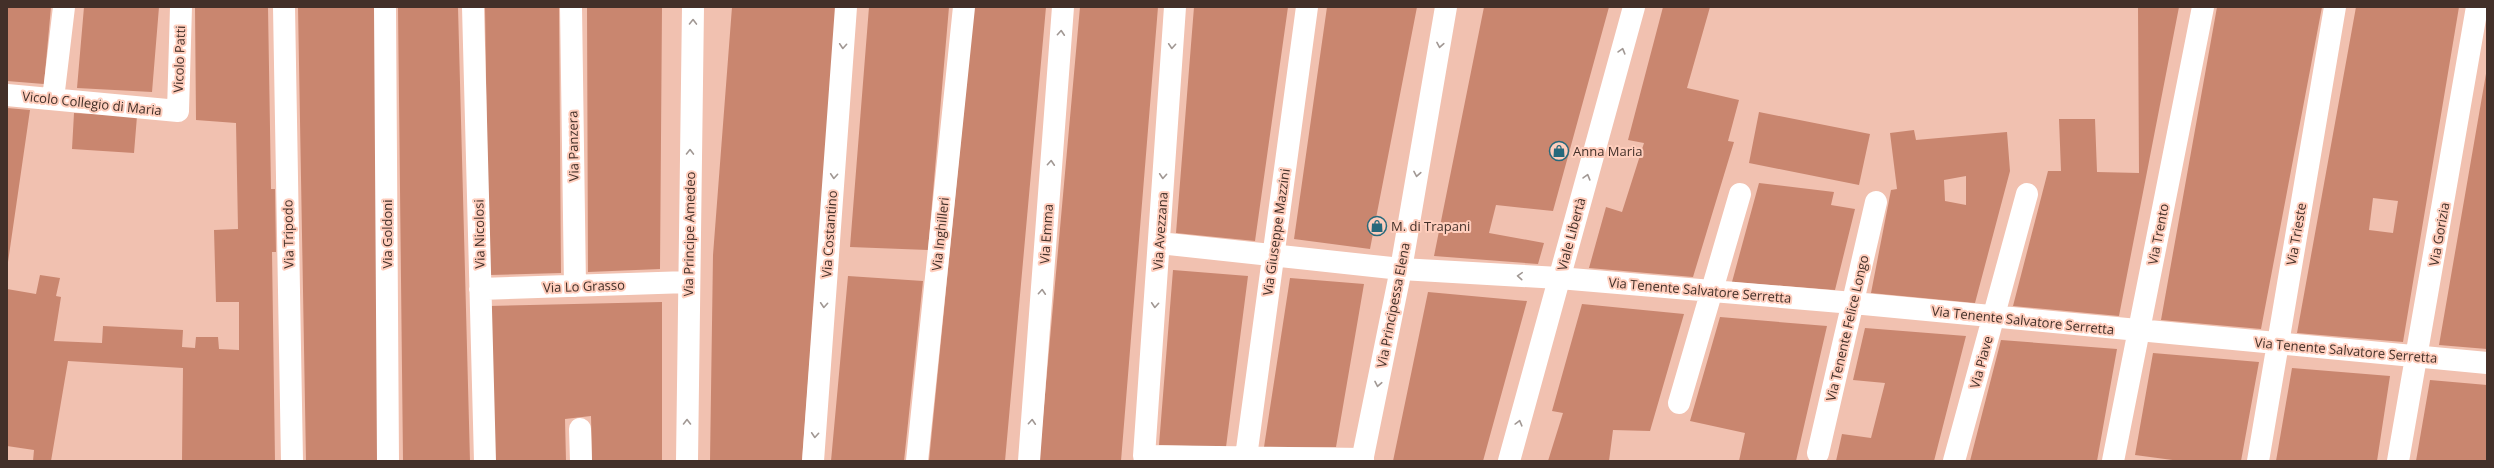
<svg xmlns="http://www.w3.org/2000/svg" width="2494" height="468" font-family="'Open Sans',sans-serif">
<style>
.building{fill:#c9866f;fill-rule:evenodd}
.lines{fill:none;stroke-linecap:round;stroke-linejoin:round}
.street{stroke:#fff;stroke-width:22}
.secondary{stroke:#fff;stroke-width:22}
.oneway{stroke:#a19894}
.labels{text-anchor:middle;stroke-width:4;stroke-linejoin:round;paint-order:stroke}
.street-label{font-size:13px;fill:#433029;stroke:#ffcebd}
.poi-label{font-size:13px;fill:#433029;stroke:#ffcebd;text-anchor:start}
</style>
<rect width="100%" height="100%" fill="#f1c1b0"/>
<path class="building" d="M7,7H51L44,84L7,81Z
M84,7H159L152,92L77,88Z
M195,7H268L271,189H275L276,252H272L275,461H182L183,368L68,361L51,461H33L34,450L7,446V289L36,294L40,275L60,278L56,296L61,297L54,341L102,343L103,326L183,330L182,347L195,348L196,337H218L219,349L239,350V302H216L214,230L238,229L236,123L196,120Z
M298,7H375L380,461H306Z
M398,7H458L470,461H403Z
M485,7H559L561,273L489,275Z
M587,7H662L660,269L588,272Z
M732,7H837L802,461H710L713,255Z
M869,7H949L928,250L850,247Z
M974,7H1046L1005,461H929Z
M1080,7H1158L1121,461H1039Z
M1194,7H1288L1255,241L1176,233Z
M1327,7H1417L1370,249L1294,239Z
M1484,7H1609L1553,211L1496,205L1489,233L1544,243L1538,264L1434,256Z
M1663,7H1710L1687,88L1739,100L1728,141L1734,142L1693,277L1589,268L1606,207L1622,212L1644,143L1628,140Z
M2138,7H2179L2119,316L2013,306L2048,171H2061L2059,119H2095L2097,172L2139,173Z
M2217,7H2322L2261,329L2161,320Z
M2356,7H2459L2403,342L2297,333ZM2373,198L2398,201L2393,233L2369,230Z
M2487,68V349L2439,345Z
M7,108L30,110L8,262H7Z
M1759,112L1870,134L1859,185L1749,163Z
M74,113L137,116L134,153L72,149Z
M1914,130L1916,140L2007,132L2010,171L1975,303L1871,293L1891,190L1897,189L1890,133ZM1966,176V205L1945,201L1944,180Z
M1759,183L1834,192L1831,205L1855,209L1835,290L1732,282Z
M1173,270L1248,276L1226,447L1159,445Z
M848,276L923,281L904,461H831Z
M1290,278L1364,284L1336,447H1264Z
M1428,292L1527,301L1483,461H1393Z
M662,302V461H592L591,416L565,419L566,461H493L489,306Z
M1582,304L1684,314L1650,431L1613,430L1609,461H1548L1563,413L1552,411Z
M1720,317L1827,326L1796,461H1739L1745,433L1690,421Z
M1865,328L1966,336L1934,461H1836L1842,434L1871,438L1885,383L1853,380Z
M2001,340L2117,349L2097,461H1970Z
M2153,353L2259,362L2241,461H2180L2135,455Z
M2292,368L2390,376L2377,461H2276Z
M2430,380L2487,385V461H2416Z"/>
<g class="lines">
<path class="street" d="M284,7L292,461
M385,7L388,461
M473,7L485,461
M571,7L575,286
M1175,7L1144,456L1363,459
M7,95L178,111L181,7
M53,99L64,7
M1159,243L1401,269L1559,278L1853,303L2487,363
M480,289L688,282
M1679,403L1740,194
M580,429L581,461
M1818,453L1876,202
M1246,457L1307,7
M687,461L693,7
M813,461L846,7
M917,461L964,7
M1029,461L1063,7
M1954,461L2027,194
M2113,461L2203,7
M2258,461L2335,7
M2398,461L2477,7"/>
<path class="secondary" d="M1362,461L1401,269L1446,7
M1509,461L1634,7"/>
</g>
<defs><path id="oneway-chevron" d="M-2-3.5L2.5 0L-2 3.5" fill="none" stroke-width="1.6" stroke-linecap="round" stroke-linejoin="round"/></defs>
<g class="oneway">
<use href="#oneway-chevron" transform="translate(693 22) rotate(-89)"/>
<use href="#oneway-chevron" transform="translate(1061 33) rotate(-86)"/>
<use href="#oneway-chevron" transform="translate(1440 45) rotate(100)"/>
<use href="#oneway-chevron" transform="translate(843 46) rotate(94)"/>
<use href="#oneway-chevron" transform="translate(1172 46) rotate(94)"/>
<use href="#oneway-chevron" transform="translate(1622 51) rotate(-74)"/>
<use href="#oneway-chevron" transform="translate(690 152) rotate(-89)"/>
<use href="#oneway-chevron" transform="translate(1051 163) rotate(-86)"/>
<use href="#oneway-chevron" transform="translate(1417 174) rotate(100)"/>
<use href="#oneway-chevron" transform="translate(834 176) rotate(94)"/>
<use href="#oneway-chevron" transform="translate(1163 176) rotate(94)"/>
<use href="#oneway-chevron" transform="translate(1587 177) rotate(-74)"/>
<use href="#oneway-chevron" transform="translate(1520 276) rotate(-176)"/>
<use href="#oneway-chevron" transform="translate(1042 292) rotate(-86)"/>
<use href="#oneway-chevron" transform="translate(824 305) rotate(94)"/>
<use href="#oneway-chevron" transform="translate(1155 305) rotate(94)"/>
<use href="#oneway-chevron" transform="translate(1378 384) rotate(101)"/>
<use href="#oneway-chevron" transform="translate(687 422) rotate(-90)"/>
<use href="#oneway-chevron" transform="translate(1032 422) rotate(-86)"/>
<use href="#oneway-chevron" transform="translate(1519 423) rotate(-75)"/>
<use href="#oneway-chevron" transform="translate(815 435) rotate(94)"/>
</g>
<defs>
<symbol id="shop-ring" viewBox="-11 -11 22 22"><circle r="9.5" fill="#ffcebd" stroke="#27697c" stroke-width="1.5"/><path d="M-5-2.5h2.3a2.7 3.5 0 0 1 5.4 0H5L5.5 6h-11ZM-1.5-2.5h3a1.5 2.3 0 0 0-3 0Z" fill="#27697c"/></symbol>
</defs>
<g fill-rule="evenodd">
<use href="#shop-ring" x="1548" y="140" width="22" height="22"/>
<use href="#shop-ring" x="1366" y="215" width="22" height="22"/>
</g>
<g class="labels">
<g class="street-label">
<text transform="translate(179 59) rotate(-88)" y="5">Vicolo Patti</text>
<text transform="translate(92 103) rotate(6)" y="5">Vicolo Collegio di Maria</text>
<text transform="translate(573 146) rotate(-91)" y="5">Via Panzera</text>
<text transform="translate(1160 231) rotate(-86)" y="5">Via Avezzana</text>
<text transform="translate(1276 232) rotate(-82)" y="5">Via Giuseppe Mazzini</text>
<text transform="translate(288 234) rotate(-91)" y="5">Via Tripodo</text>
<text transform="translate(387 234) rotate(-90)" y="5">Via Goldoni</text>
<text transform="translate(479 234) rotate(-91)" y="5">Via Nicolosi</text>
<text transform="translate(689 234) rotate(-89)" y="5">Via Principe Amedeo</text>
<text transform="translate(829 234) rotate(-86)" y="5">Via Costantino</text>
<text transform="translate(940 234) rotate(-84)" y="5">Via Inghilleri</text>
<text transform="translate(1046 234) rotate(-86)" y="5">Via Emma</text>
<text transform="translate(1571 234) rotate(-75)" y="5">Viale Libertà</text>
<text transform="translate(2158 234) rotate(-79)" y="5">Via Trento</text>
<text transform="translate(2296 234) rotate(-80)" y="5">Via Trieste</text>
<text transform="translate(2439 234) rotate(-80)" y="5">Via Gorizia</text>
<text transform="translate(584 286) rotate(-2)" y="5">Via Lo Grasso</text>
<text transform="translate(1700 290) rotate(5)" y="5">Via Tenente Salvatore Serretta</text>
<text transform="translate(1393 305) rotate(-79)" y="5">Via Principessa Elena</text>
<text transform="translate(2023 320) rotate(6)" y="5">Via Tenente Salvatore Serretta</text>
<text transform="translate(1847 328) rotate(-77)" y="5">Via Tenente Felice Longo</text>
<text transform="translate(2346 350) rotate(5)" y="5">Via Tenente Salvatore Serretta</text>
<text transform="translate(1981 362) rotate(-75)" y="5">Via Piave</text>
</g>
<g class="poi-label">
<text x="1573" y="156">Anna Maria</text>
<text x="1391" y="231">M. di Trapani</text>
</g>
</g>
<rect width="2494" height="468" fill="none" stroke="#433029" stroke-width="16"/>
</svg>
